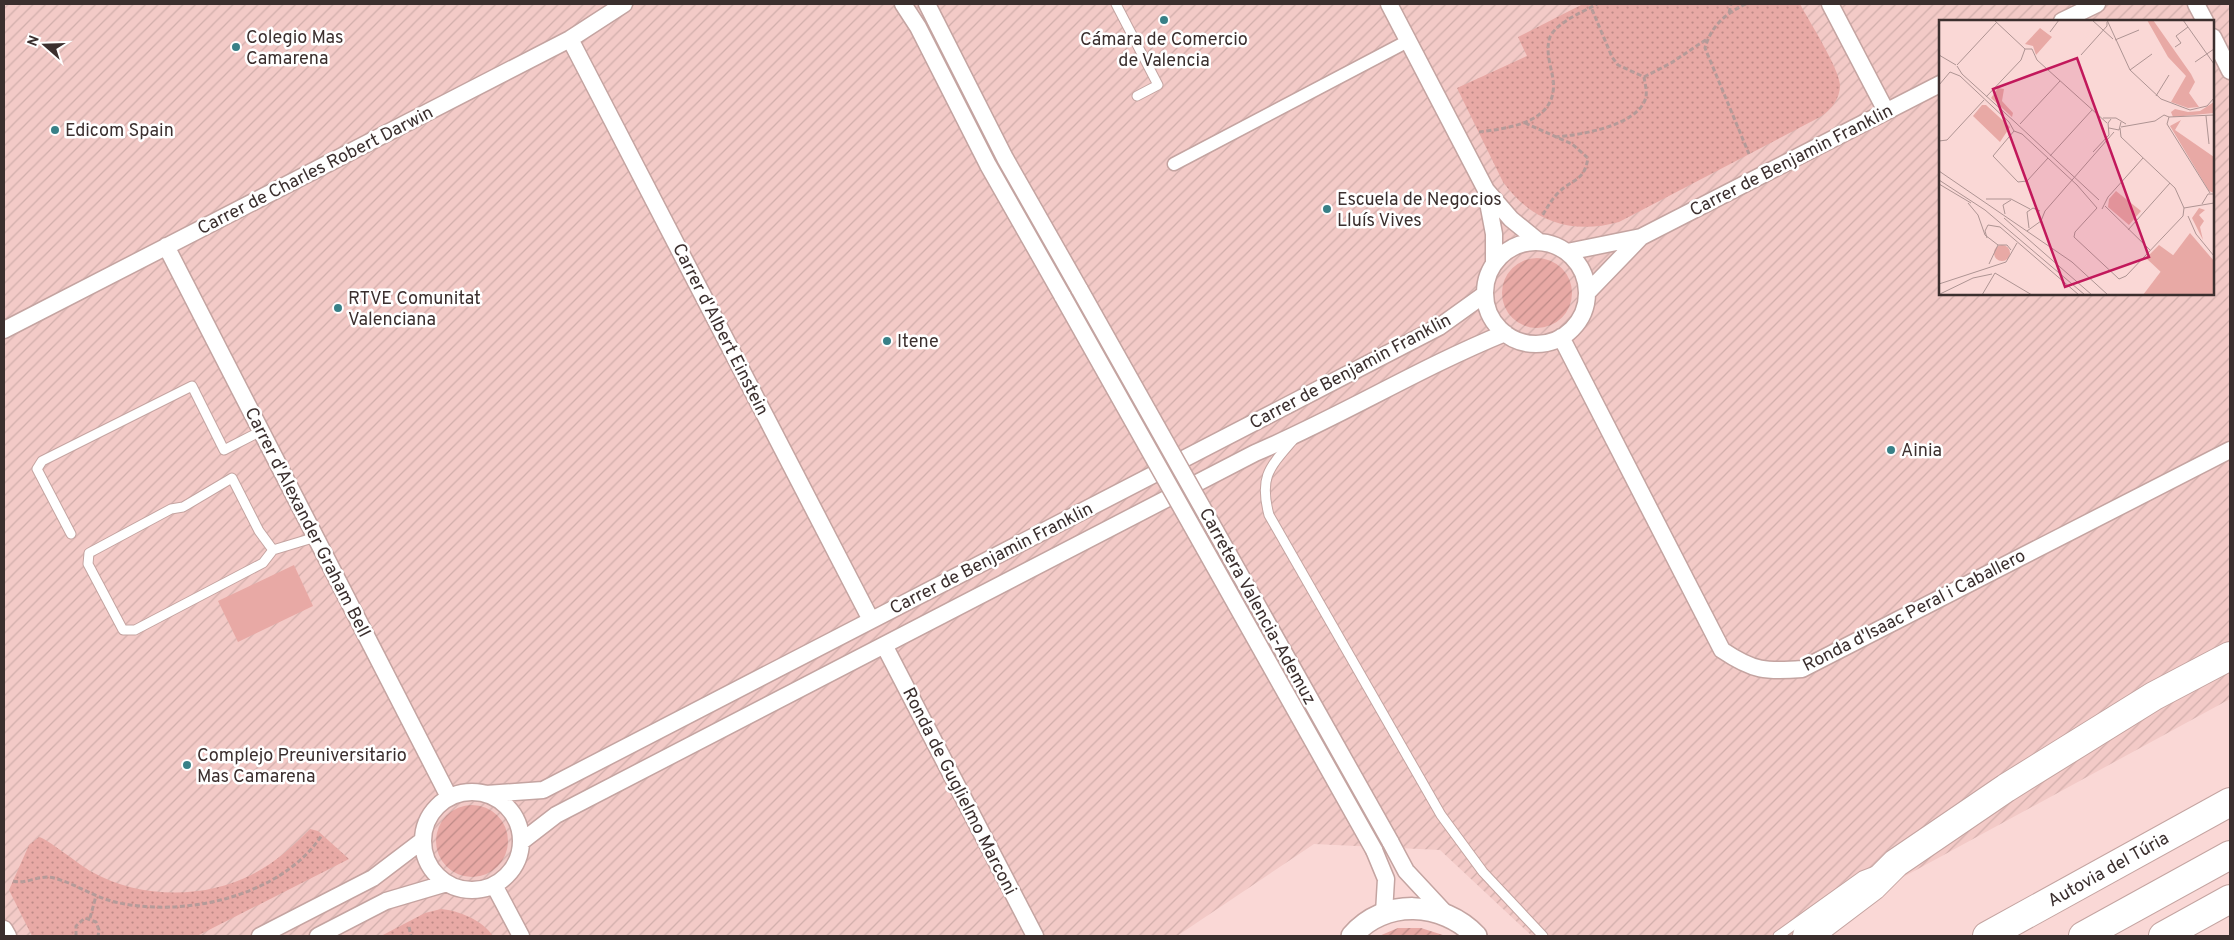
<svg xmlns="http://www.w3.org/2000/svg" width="2234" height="940" font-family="Overpass,sans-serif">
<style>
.industrial{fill:url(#industrial-furrows);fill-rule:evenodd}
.grass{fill:url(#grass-dots)}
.garden{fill:url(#garden-furrows)}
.pitch{fill:#e8a9a5}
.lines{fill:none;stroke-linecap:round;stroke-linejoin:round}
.service-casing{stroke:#c4a4a1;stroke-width:11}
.pedestrian-casing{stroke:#c4a4a1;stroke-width:15}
.minor-casing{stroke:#c4a4a1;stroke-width:19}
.tertiary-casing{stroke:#c4a4a1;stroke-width:24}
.motorway-casing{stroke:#c4a4a1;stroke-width:30}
.path{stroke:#b59b99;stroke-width:3;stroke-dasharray:5 2.5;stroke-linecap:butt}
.service{stroke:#fff;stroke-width:9}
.pedestrian{stroke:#fff;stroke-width:12}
.minor{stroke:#fff;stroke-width:16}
.tertiary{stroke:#fff;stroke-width:21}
.motorway{stroke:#fff;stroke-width:28}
.minor-bridge-casing{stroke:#c4a4a1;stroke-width:19;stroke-linecap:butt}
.minor-bridge{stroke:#fff;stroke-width:16}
.poi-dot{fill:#388087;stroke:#fff;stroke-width:2}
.labels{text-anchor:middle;stroke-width:5;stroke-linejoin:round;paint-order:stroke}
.poi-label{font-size:18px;fill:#3b2f2e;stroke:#fff;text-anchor:start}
.street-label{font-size:18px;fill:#3b2f2e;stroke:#fff}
.inset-road{fill:none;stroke:#ae9493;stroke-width:1}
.view{fill:#c2185b;fill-opacity:0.15;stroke:#c2185b;stroke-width:2.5}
.inset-edge{fill:none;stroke:#3b2f2e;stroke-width:2.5}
</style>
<defs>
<pattern id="industrial-furrows" width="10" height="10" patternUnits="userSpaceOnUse" patternTransform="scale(1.25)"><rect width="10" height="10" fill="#f3cac7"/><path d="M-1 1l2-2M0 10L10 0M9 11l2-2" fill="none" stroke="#d1aeab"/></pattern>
<pattern id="grass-dots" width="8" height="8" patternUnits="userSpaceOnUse" patternTransform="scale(1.25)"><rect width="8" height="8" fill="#e8a9a5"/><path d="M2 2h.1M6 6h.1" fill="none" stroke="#bd8a87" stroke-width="1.8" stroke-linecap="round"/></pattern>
<pattern id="garden-furrows" width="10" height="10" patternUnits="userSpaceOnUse" patternTransform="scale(1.25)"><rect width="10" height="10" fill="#e8a9a5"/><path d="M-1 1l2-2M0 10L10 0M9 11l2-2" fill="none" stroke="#bd8a87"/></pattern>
</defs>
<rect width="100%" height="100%" fill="#fad8d6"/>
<path class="industrial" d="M4,4H2230V699L1795,936H1532L1440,850L1314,844L1177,936H4ZM1940,21H2213V294H1940Z"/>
<path class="grass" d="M1583,4H1800C1809,21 1839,68 1840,85C1840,99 1831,110 1820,117L1619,222C1572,235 1532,222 1503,182L1457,88L1527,56L1518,37Z
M310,829L318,831L349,859L197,936H32L9,890L29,845L39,837C46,838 81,866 92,872C140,899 206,899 253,874C275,863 293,846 310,829Z
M441,909C460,911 482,920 493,936H381L425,913Z"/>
<path class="garden" d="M1502 293a35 35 0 1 1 70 0a35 35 0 1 1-70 0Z
M436 841a36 36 0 1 1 72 0a36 36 0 1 1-72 0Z
M1398,928H1421L1446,936H1379Z"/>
<path class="pitch" d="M294,565L313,606L238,642L218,601Z"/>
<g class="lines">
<defs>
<path id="service" d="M1116,4L1158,85L1137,96
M1293,440C1269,468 1259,477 1269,515L1441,815L1483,872L1543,936
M71,534L37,469L42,461L192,386L224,450L261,431
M273,550L263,563L135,630H123L88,564L89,553L171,509L183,507L232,478L259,531L273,550L316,537
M1778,936L1862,876L1875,871"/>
<path id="pedestrian" d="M1174,164L1408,41"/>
<path id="minor" d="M903,4L918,27L988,165L1063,297
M927,4L1005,158L1080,290
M1389,4L1486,190L1511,219L1538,241
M1830,4L1886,111
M2196,4L2205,21
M2062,21L2097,4
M2213,37L2230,71
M570,39L871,620
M1486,192L1494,234V264
M1485 293a51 51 0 1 1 102 0a51 51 0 1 1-102 0Z
M166,246L449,797
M1567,252L1641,237L1940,84
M1587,293L1641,237
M4,330L570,39L624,4
M1561,337L1722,650C1753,671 1766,672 1802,669L2230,450
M884,645L1035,936
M423 841a49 49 0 1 1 98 0a49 49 0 1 1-98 0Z
M486,794L543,790L1439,327L1485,294
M1390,841L1406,871L1446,914
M521,842L556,815L1255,453C1340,417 1419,368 1505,333
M1374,850L1386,879L1384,913
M494,885L521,936
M4,929L8,936
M260,936L373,878L423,840
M318,936L386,901L447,883"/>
<path id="tertiary" d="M1352,936C1384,898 1443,901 1476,936"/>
<path id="motorway" d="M1807,936L1873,886L1896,863L2006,788L2154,696L2230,656
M1987,936L2230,802
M2083,936L2230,855
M2163,936L2230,899"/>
</defs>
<use href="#service" class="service-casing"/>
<use href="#pedestrian" class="pedestrian-casing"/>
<use href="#minor" class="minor-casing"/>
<use href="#tertiary" class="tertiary-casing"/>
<use href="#motorway" class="motorway-casing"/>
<path class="path" d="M1746,4C1726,13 1711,26 1705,48L1749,154
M1729,13L1731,4
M1644,77L1671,63L1707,39
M1525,123L1572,144L1588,158C1584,182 1573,178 1558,193C1551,200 1547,208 1542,216
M1479,132C1510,128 1559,122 1553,79C1551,66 1545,51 1550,37C1557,22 1583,12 1597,4
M1555,137C1580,135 1639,126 1646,97C1647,90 1645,84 1644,77L1618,65L1612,57L1591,7
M13,881C25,885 40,874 54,878C76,884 94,897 115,902C184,918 281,897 322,835
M90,918L96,896
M409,927L411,936
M76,936V926L85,918L96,922L99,930L98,936"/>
<use href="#service" class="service"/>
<use href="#pedestrian" class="pedestrian"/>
<use href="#minor" class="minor"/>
<use href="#tertiary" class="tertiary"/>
<use href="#motorway" class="motorway"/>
<defs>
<path id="minor-bridge" d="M1080,290L1390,841
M1063,297L1374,850"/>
</defs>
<use href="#minor-bridge" class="minor-bridge-casing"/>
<use href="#minor-bridge" class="minor-bridge"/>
</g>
<g class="poi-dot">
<circle cx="1164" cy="20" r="5"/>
<circle cx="236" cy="47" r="5"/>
<circle cx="55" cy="130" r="5"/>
<circle cx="1327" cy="209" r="5"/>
<circle cx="338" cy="308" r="5"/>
<circle cx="887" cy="341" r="5"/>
<circle cx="1891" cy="450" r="5"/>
<circle cx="187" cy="765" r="5"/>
</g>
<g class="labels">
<g class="poi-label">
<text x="246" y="43">Colegio Mas<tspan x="246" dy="21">Camarena</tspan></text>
<text x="1164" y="45" text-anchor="middle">Cámara de Comercio<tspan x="1164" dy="21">de Valencia</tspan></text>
<text x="65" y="136">Edicom Spain</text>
<text x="1337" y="205">Escuela de Negocios<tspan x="1337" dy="21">Lluís Vives</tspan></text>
<text x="348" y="304">RTVE Comunitat<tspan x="348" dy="21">Valenciana</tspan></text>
<text x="897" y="347">Itene</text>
<text x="1901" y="456">Ainia</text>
<text x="197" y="761">Complejo Preuniversitario<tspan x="197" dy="21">Mas Camarena</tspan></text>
</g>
<g class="street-label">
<text transform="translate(1791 160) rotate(-27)" y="6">Carrer de Benjamin Franklin</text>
<text transform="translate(315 170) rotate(-27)" y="6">Carrer de Charles Robert Darwin</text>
<text transform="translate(721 329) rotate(63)" y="6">Carrer d'Albert Einstein</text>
<text transform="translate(1350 371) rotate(-28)" y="6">Carrer de Benjamin Franklin</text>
<text transform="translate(308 522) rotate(63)" y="6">Carrer d'Alexander Graham Bell</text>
<text transform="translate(991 558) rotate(-27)" y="6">Carrer de Benjamin Franklin</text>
<text transform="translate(1258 606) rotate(61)" y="6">Carretera Valencia-Ademuz</text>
<text transform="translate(1914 610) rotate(-27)" y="6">Ronda d'Isaac Peral i Caballero</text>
<text transform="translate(960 791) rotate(63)" y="6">Ronda de Guglielmo Marconi</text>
<text transform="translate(2108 869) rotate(-29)" y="6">Autovia del Túria</text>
</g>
</g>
<g transform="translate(1939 20)">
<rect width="275" height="275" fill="#fad8d6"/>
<path d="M208,0H214L252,54L256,62L250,73L260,87L249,88L232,82L247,56L229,37ZM101,8L113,17L97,35L94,26L86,24ZM59,68L65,69L63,81L74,93L73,97L52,78ZM43,85H47L71,107L61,122L34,96ZM242,100L236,110L275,137V173L270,171L231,106ZM177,171L202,191L190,205L169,187L170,179ZM260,188L266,190L260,195L265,201L261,207L264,220L253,198ZM220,225L238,238L224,254L207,238Z" fill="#e8a9a5"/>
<path d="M275,82V93L234,97L232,92L236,89L249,92L261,91ZM55 233a8 8 0 1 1 16 0a8 8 0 1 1-16 0Z" fill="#e8a9a5"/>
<path d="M251,213L275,241V275H204Z" fill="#e8a9a5"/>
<path class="inset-road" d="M55,0L86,29M153,0L174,19M168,0L191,50L222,79L251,90L268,86L275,78M244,0L275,44M111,12L120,0M176,20L200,10M236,27L242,23L237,16L249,7M86,29H93L98,40L168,103M0,35L17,45M142,35L168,6V2M256,42L275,29M18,45L58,2M18,46L23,54L77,103M191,50L213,34M11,52L21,56L70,102L75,111M0,65L11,52M217,76L230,55M47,77L82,40L86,29M267,96L270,124M230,97L275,95M164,98H177L187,104M77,103L160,180M81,104L121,61M228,104L271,173M182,107L216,101L225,95L230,97L228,104M170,108L180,110L182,102M181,108L182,117L236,168L245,188M75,111L83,114L138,165L158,188M75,111L54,136L79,162L88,161L109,138M0,121L8,120L45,80M154,132L170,115L169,103L172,99M111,136L153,90M0,151L133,242L169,275M0,160L46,190L146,275M0,164L32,183M47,179H72L91,189M29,183L39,195L46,215L59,225M263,184L269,174H275M166,186L211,230M158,188L136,212L135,217L180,259L187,256L244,196M163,189L169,177L204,138M66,194L64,185L72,180M244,196L245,188L275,183M249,196L257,214L275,236M65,198L153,275M90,208L88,192L94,188L101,191M189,210L231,163M88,211L102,201L106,191L175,112M48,218L46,211L49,205L61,207L140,275M50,244L59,225H68L72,230M0,264L67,242L78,223M1,274L34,258L53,254M43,275L56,253L93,275"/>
<path class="view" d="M138,38L210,237L126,267L54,69Z"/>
<rect width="275" height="275" class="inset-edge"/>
</g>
<rect width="2234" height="940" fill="none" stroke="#3b2f2e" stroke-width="10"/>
<g transform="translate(45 45) rotate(290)" stroke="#ffffff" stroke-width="4" paint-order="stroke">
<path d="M0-4L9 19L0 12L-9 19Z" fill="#3b2f2e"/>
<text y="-8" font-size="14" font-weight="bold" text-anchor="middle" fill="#3b2f2e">N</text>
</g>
</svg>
